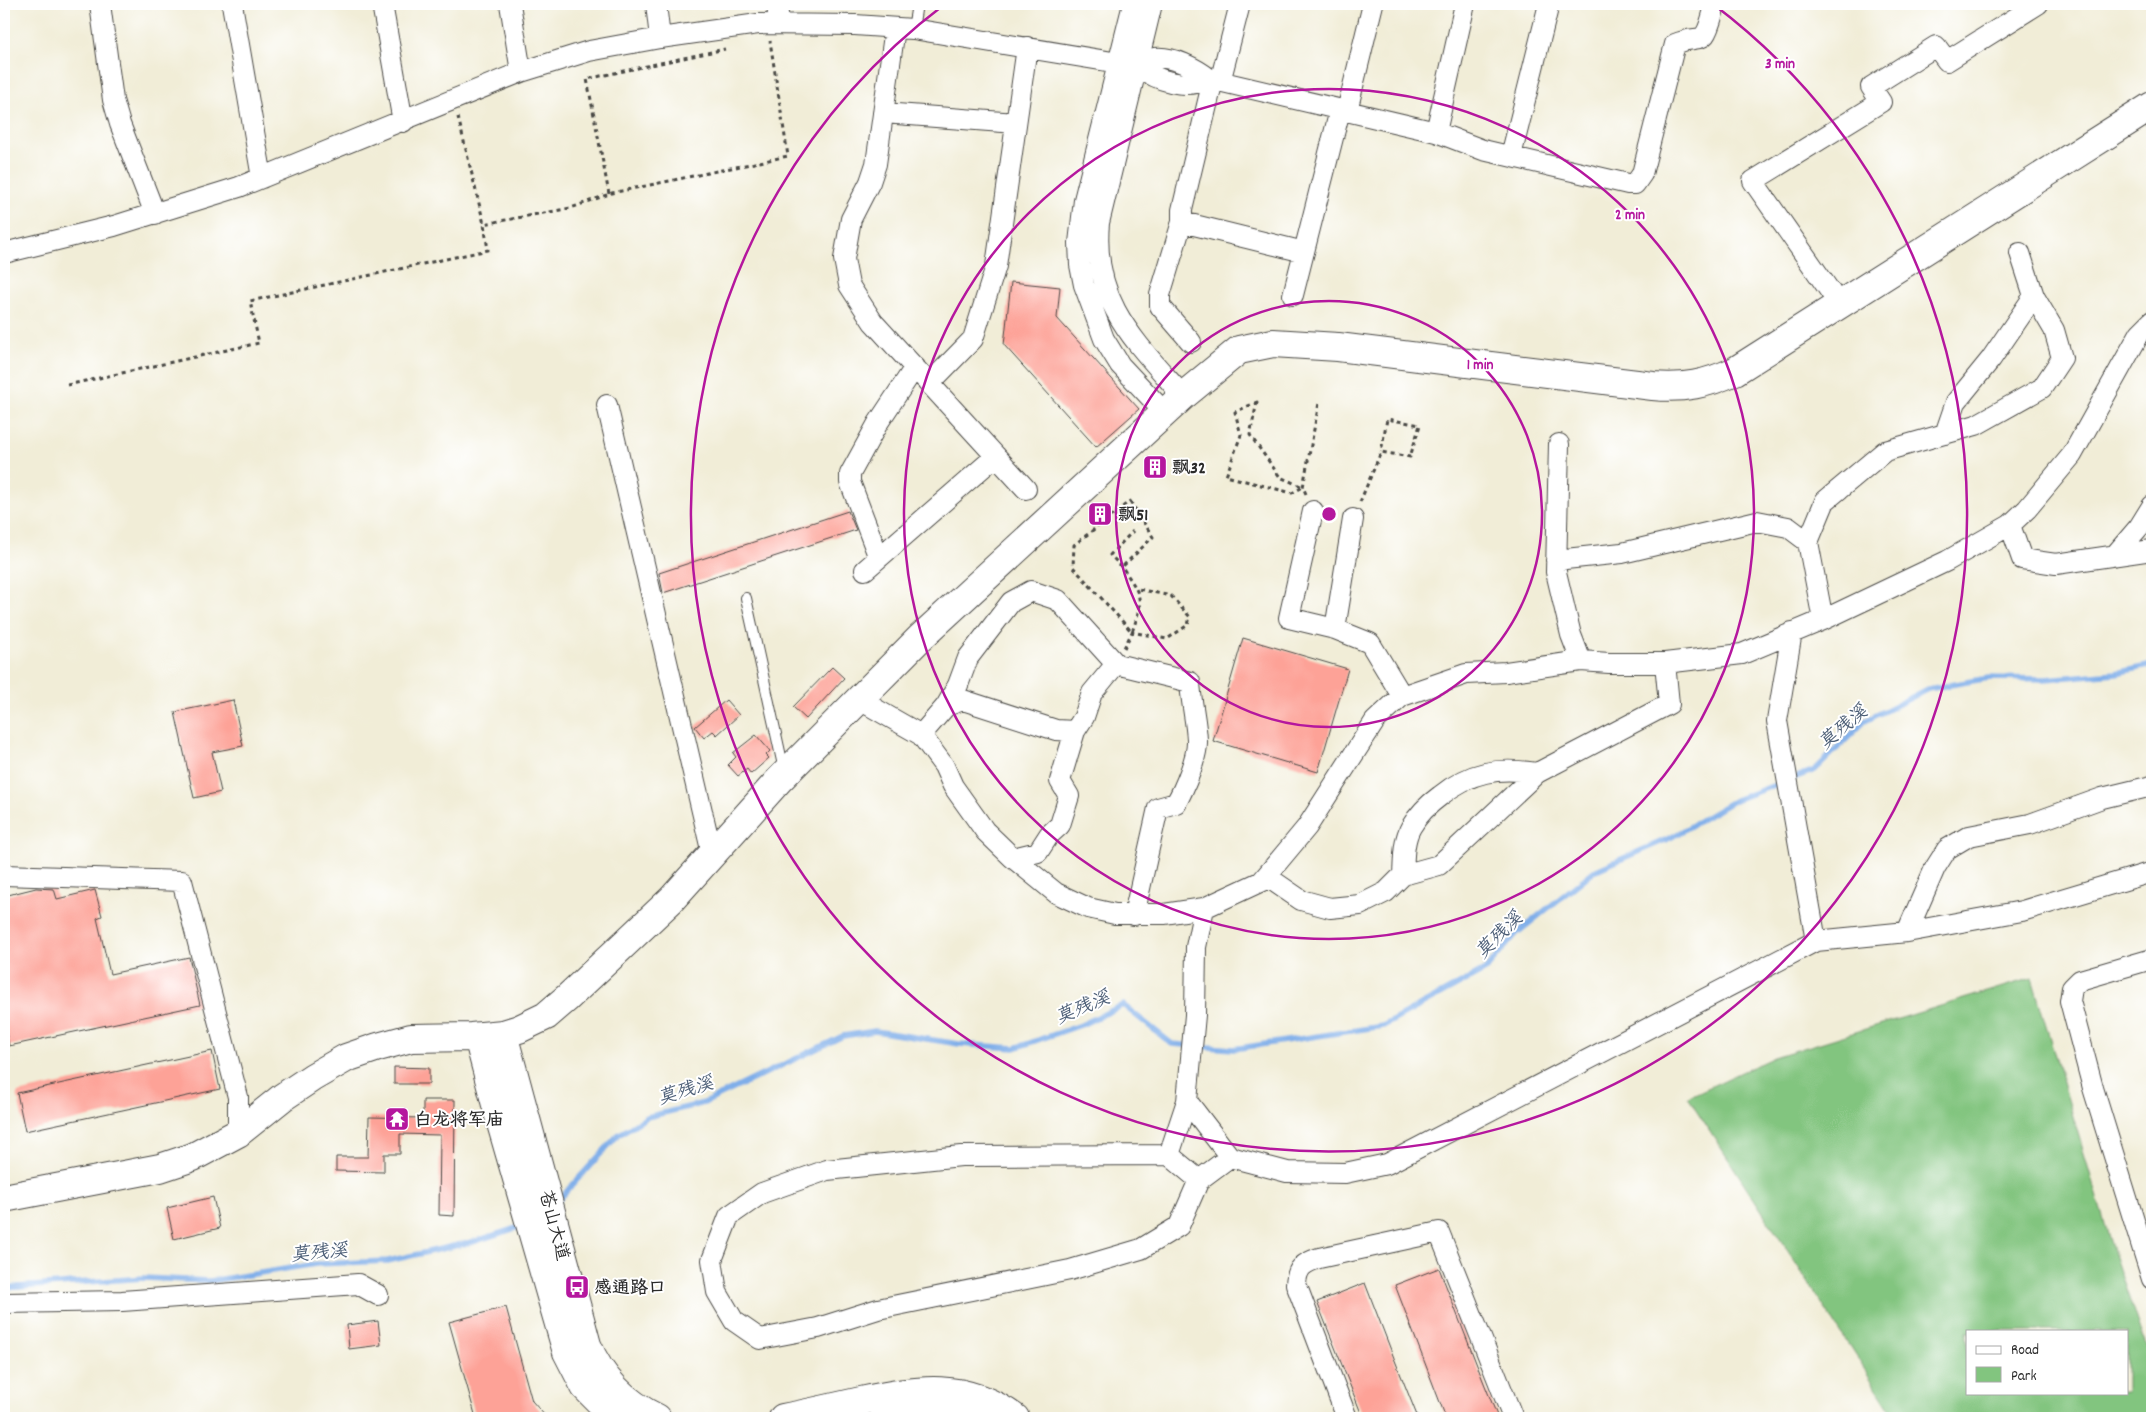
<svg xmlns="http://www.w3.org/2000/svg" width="2156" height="1422" font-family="Dekko,'LXGW WenKai TC',sans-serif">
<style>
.green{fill:#82c57f;stroke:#567855;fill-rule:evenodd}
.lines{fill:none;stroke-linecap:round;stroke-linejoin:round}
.stream{stroke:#7faee9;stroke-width:5.5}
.building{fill:#fda297}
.lane-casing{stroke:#494845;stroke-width:12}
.street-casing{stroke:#494845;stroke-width:22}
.secondary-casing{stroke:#494845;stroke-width:30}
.path{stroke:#494845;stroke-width:3;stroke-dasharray:4 4;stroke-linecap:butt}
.lane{stroke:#fff;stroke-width:10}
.street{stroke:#fff;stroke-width:20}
.secondary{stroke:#fff;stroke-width:28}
.ring{fill:none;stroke:#b5179e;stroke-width:2.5}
.labels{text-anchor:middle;stroke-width:4;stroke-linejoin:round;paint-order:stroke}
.poi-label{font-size:18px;font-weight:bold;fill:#2b2b2b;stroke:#fff;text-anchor:start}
.street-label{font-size:18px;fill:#2b2b2b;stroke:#fff}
.water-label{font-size:19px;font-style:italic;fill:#4d5f77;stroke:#fff}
.centre{fill:#b5179e;stroke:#fff;stroke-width:2.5}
.ring-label{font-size:15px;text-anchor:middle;font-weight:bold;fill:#b5179e;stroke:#fff;stroke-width:4;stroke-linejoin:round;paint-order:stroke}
</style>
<rect width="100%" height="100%" fill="#fff"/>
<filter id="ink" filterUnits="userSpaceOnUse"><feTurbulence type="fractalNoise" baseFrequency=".02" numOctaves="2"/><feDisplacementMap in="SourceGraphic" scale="10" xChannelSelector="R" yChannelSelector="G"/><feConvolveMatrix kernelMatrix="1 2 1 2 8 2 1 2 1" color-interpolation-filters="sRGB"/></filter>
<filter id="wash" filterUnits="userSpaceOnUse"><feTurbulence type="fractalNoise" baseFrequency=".0096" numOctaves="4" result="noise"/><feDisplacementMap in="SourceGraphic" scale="20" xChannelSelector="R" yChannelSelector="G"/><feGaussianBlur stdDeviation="1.12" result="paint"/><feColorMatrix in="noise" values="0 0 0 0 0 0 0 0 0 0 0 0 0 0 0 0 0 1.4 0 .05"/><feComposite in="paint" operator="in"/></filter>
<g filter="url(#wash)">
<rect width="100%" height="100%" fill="#f1edd7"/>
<path class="green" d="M2032,978L2113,1251L2144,1343L2152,1356V1418H1896L1688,1097L1774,1057ZM1967,1331H2127V1393H1967Z"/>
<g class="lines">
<path class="stream" d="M557,1202L618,1135L647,1117L704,1103L843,1036L875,1031L959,1044L1015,1048L1081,1025L1123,1005L1172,1044L1233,1049L1383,1026L1485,970L1517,933L1594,871L1672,837L1735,800L1815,770L1865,721L1928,689L1989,678L2045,679L2116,673L2152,665
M4,1288L144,1278L210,1281L316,1264L388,1261L476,1241L522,1226"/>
</g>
<g id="blocks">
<path class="building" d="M1011,282L1060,287L1057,318L1139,409L1096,447L1004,345Z
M848,511L856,530L663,593L659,573Z
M1243,638L1348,669L1318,772L1213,741Z
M832,667L844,678L806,719L793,707Z
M233,700L243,746L212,752L221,792L194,798L175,712Z
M726,700L739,715L717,735L713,731L704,738L695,727Z
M756,735L770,751L766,755L769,758L751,774L747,769L738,776L728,765L736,757L733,753Z
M36,888L54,889L57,899L95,890L102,916L97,918L110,974L189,957L200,1005L9,1046L4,1021V896Z
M212,1051L220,1089L25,1131L17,1093Z
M394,1067L429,1068V1084H394Z
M423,1100H455L454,1216L439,1215L440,1135L400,1134V1154H384V1172L336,1171V1157H368L369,1117L423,1118Z
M213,1197L220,1228L174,1239L167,1208Z
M1439,1268L1482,1378L1498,1418H1446L1395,1285Z
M1365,1283L1394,1358L1418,1418H1363L1317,1302Z
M506,1307L532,1401L547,1418H476L449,1322Z
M378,1321L381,1345L349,1349L347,1325Z"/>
</g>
</g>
<g filter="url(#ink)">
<use href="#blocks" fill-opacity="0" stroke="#494845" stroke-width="1"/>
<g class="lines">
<defs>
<path id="lane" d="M913,29L917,4
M746,598L784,770"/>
<path id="street" d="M100,4L113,100L120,124L155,214
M232,4L262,178
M382,4L403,122
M510,4L521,72
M656,4L660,38
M777,4L779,24
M1133,4L1084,200L1079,243L1080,265L1084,285L1104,339L1120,365L1165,413
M1152,4L1099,223C1092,303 1135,341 1183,396
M895,28L876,164L870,182L851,219L844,259L849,285L873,322L1026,489
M1210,79C1196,68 1173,56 1155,58C1148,59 1142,63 1137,66C1158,81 1184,90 1210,79L1436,132L1483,150L1628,184H1635L1642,174L1675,44C1702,32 1703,50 1713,13
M1220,82L1240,4
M1347,111L1373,4
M883,113L1016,123
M1436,132L1465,4
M1511,156L1549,4
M1182,222L1304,252
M4,253L114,226L239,187L521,72L589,51L660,38L758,24L855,25L913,29L1137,66
M1293,295L1340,110
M1839,304L1753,181L1881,102L1871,87L1936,46L1947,61L2038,4
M1191,342L1160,306V295L1182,222V210L1213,80
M930,383L973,339L996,266L1027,47
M607,405L712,854
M1945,434L1956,402L1991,359L2034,296
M1559,444L1556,572L1571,635L1581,661
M1313,511L1289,618L1335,629
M1353,519L1335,629L1370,643L1402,696
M2010,525L2022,559L2056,564L2152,550
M1808,542L1825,501L1885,451L1976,425L2042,388L2062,358L2054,330L2034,296L2020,253
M2115,555L2139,527L2152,506
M879,558L850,482V474L878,423L915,367
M1556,560L1622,553L1757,521L1788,527L1808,542L1823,620
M865,570L996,456
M1792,632L1777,721L1816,941
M858,699L921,735L944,766L953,786L985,831L1013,858L1056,893L1088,908L1115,914H1164L1204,908L1262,881L1307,827L1375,721L1402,696L1466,674L1506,672L1581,661L1609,663H1665L1742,654L1823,620L1947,561L2010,525L2027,509L2072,455L2140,333L2152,321
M946,706L958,685L968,658L1011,602L1031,591L1058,600L1116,664
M921,735L946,706L963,700L1056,730L1075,731L1084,717L1092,693L1116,664L1190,682C1191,702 1196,720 1197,740C1198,757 1184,789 1176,803L1158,808L1134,915
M1013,858L1038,852L1049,835L1060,825L1069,796L1060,781L1075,731
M4,875L182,881L238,1097V1133
M1403,875C1404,860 1403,841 1411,827C1418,815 1429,804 1440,796C1471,771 1498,767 1537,773
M1266,876L1301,900L1330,908L1360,905L1386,892L1403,875L1439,865L1537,773L1669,704L1665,663
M1204,908L1196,947L1195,1015L1187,1101L1230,1157L1287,1172L1345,1173L1387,1164L1816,941L1907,932L2022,911L2152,872
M1907,932L1935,868L1947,849L1969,836L2030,824L2102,798L2152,786
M2152,959L2080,980L2072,988L2070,1001L2093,1088L2152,1279
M1169,1155L1199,1180L1179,1226L1141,1249L1070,1270L878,1309L818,1328L760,1339L734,1321L717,1292L712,1260L729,1216L762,1193L827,1170L961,1156L1169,1155L1187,1101
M1199,1180L1230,1157
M4,1303L122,1301L358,1284L378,1295
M1347,1418L1296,1284C1297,1267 1304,1263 1319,1258L1439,1232L1513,1418"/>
<path id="secondary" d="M503,1034L587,1345C601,1378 625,1403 657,1418
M478,1037L500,1120L567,1352L585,1387L616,1418
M4,1198L160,1168L193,1157L238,1133L283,1097L313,1077L346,1058L378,1047L411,1038L471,1037L503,1034L519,1029L546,1016L567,998L671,900L779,780L920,638L1183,396L1239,350L1273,343L1338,347L1653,386C1683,389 1707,384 1735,371L2152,106
M783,1418C809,1413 835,1407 861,1401C918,1389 965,1381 1015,1418
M884,1418C916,1411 941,1410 972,1418"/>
</defs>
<use href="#lane" class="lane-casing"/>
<use href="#street" class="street-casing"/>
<use href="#secondary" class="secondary-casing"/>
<path class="path" d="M458,117L484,224
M609,194L587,79L725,49
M67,385L259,343L250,301L488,250L484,224L571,208L612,193L788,156L770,41
M1257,402L1250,435L1280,477L1303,487L1292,493L1226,476L1241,435L1235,412Z
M1306,494L1303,487L1319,403
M1130,501L1153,537L1122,567C1142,596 1144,599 1132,632L1073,567L1074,545Z
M1360,502L1381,452L1410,457L1420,425L1387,419L1381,452
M1122,567L1110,555L1133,531
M1124,648L1132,632L1167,639L1188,625L1190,617L1171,596L1138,589"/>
<use href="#lane" class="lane"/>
<use href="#street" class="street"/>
<use href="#secondary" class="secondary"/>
</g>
</g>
<g class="ring">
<circle cx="1329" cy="514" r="213"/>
<circle cx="1329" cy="514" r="425"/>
<path d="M1713 4A638 638 0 1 1 945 4"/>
</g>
<defs>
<symbol id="building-square" viewBox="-11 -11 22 22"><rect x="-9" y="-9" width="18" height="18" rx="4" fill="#b5179e" stroke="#fff"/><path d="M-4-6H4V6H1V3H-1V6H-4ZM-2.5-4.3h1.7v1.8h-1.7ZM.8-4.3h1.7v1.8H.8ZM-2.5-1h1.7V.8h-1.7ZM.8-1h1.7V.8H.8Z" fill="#fff"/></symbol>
<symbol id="temple-square" viewBox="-11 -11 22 22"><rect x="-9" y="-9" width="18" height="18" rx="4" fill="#b5179e" stroke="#fff"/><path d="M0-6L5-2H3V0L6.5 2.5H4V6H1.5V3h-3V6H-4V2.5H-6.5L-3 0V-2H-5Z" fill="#fff"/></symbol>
<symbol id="bus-square" viewBox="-11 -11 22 22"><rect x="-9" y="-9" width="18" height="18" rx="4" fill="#b5179e" stroke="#fff"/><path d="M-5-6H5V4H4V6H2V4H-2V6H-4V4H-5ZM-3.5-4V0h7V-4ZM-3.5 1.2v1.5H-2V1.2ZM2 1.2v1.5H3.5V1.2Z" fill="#fff"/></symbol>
</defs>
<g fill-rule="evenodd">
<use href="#building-square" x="1141" y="453" width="28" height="28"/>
<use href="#building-square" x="1086" y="500" width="28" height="28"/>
<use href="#temple-square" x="383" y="1105" width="28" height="28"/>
<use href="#bus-square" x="563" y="1273" width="28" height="28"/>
</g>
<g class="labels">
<g class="poi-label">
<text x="1172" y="473">飘32</text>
<text x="1118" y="520">飘51</text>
<text x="414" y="1125">白龙将军庙</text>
<text x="594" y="1293">感通路口</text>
</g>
<g class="street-label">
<text transform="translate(555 1225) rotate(75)" y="6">苍山大道</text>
</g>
<g class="water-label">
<text transform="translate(1842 726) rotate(-40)" y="7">莫残溪</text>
<text transform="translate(1498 934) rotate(-45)" y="7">莫残溪</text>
<text transform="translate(1082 1006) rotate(-23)" y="7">莫残溪</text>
<text transform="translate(685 1089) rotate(-17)" y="7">莫残溪</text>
<text transform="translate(319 1251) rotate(-5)" y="7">莫残溪</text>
</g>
</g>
<circle cx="1329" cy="514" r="8" class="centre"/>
<g class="ring-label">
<text x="1780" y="68">3 min</text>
<text x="1630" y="219">2 min</text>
<text x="1480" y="369">1 min</text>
</g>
<rect width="2156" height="1422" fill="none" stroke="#fff" stroke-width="20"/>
<rect x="1966" y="1330" width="162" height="65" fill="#ffffff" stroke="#aaaaaa"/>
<rect x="1976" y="1346" width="25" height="8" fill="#ffffff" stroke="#aaaaaa"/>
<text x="2011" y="1354" font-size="15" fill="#2b2b2b">Road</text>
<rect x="1976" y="1367" width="25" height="15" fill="#82c57f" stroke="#aaaaaa"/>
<text x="2011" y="1380" font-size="15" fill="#2b2b2b">Park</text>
</svg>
